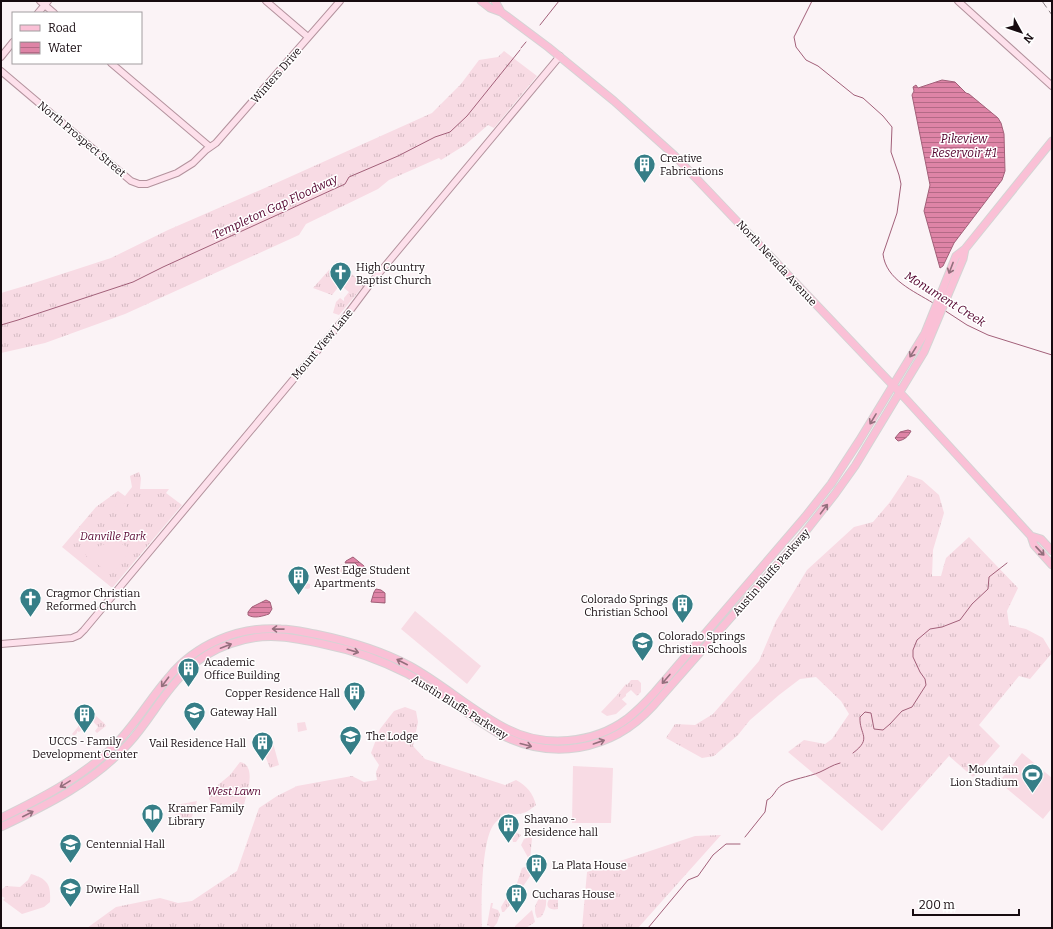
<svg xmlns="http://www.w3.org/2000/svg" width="1053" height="929" font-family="Bitter,serif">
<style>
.grass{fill:url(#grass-tufts)}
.pitch{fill:#f8dbe4}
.water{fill:url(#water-rules);stroke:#a26079}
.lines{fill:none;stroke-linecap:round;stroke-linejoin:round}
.stream{stroke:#a26079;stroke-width:1}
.secondary-casing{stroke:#b3929d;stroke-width:8}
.primary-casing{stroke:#d5d3d4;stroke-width:9}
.secondary{stroke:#fde0eb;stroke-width:6}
.primary{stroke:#fac0d6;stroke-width:7}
.rail{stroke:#8a8084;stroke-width:1;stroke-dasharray:8 4;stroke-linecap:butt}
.oneway{stroke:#946f7d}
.labels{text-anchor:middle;stroke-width:3;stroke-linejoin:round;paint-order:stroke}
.street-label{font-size:11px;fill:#170b10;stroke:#fff}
.poi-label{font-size:11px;fill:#170b10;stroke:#fff;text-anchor:start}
.park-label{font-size:11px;font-style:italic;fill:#56032f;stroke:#fff}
.water-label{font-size:12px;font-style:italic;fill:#52002c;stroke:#fff}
</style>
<defs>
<pattern id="grass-tufts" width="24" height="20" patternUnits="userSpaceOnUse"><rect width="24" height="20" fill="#f8dbe4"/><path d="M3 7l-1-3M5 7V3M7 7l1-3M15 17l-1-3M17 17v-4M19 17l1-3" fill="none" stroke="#d4bbc3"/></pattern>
<pattern id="water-rules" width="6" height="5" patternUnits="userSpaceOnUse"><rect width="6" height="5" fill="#de84a6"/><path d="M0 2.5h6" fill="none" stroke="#b36a86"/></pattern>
</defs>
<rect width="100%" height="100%" fill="#fbf3f6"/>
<path class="grass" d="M504,51L537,76L494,128L488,125L465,145L441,160L439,158L389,180L378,189L306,224L299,235L125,314L45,343L1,353V293L28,285L111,258L168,230L274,184L432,113L461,84L479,60L498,57Z
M337,261L364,285L339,315L333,313L336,302L340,298L344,301V298L349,292L340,285L332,295L313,288Z
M139,472L141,478L140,489H169L166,493L182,505L113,587H111L62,547L96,507L118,491L125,496L132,487L130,476Z
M908,475L922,480L939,495L944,513L933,550L932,576H941L946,558L969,537L1018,588L1007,611L1009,625L1026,629L1043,638L1052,653L1030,679L1019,676L979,725L1000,746L973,777L949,756L882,831L788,752L804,740L825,744L832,739L849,714L841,701L816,677L800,679L779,695L750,720L738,735L714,756L702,758L666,738L675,724L695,725L713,714L759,661L776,621L807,570L854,527L873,522L890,502Z
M304,582L310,584V588L308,589L297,587V585Z
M631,680H638L641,683V692L637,696L631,690L626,694V696L621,700L617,695L626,684L627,685Z
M405,707L416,711L418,722L413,746L425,759L505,785L516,780C527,786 533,793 536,805C532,808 528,812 523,813C513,815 503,814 495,823C481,837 481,907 482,928H87L116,907L160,898L178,903L192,901L237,871L259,808L277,796L297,786L352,776L364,782L377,780L376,772L379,765L371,753L380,729L394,711Z
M95,715L104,723L106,726L97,733L95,731L98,727L91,719Z
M90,720L91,722L87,725L85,724L86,726L79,732L77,731V733L74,736L72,734L82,722Z
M273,743L279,765L270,768L264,753L268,752L265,745Z
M240,762C258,765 246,797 243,808L232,805L231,809L220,805L219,807L210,804L211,802L209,799L212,790L230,775Z
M197,801L190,823L185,819H178L171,806Z
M510,829L521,835L516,842H513Z
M721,835L638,928H582L587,872L695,836Z
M529,837L532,838L530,861L521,845L524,839Z
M530,865V876L522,888L520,887L519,890L515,889L522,868Z
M31,874C48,879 51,885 50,902L44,907L22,914L3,900L5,898L1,896V890L6,886L20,887L28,880Z
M511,890L518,893L515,899L504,912H502L501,907Z
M545,892C547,901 547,909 541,917L537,918C532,907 537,900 545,892Z
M550,898H554L558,900V909C549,911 544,906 550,898Z
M491,903H493L492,908L498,910L500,914L497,923L493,928L487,925Z
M532,910L535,922L526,928H515V926Z"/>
<path class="pitch" d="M126,503L127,509L116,511L115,504Z
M108,543H120L131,549L113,573L110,574L85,555L94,548Z
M341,564L356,566L354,575L340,574Z
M415,611L481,666L467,684L401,629Z
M617,695L627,704L616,714L607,716L601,712Z
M305,722L307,730L298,732L297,723Z
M1022,753L1052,778V808L1043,819L999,782Z
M573,766L613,768L611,823H572Z"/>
<path class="water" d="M942,80L955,82L966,93L969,94L998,118L1001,123L1004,134L1005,171L1002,180L954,243L943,266L940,268L924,211L930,185L912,95L914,91L913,87L916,85L918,88Z
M908,430L911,431C908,437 904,440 898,441L895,438L900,432Z
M353,557L364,566V571L361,572L358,566L355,563H345L346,561Z
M376,589L381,590L385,593V603L371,602L374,592Z
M266,600L270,602L272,609L269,614C263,616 254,619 248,615V612L252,607Z"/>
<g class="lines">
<path class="stream" d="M812,1L794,37L796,47L806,60L818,66L854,95L863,98L883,116L892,127L891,152L899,175L901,184L900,191L897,213L883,254C886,280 914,291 933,303
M540,25L559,1
M521,48L526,42
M944,310L967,325L988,335L1052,355
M1,325L18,320L133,282L163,267L345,184L349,177L398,156L435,137L450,132L467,116L520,50
M853,753C873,738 859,735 860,717L865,712L871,713L874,729L883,730L890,724L902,711L912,707L926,685L925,679L920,672L913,657V650L917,640L930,629L942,627L960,620L972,604L988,589L989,577L1007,563
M745,837L765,812L767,800C774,797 775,789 782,785C791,779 809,777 820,772C827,769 832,765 840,763
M648,928L688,880L698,876L713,855L726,844H740"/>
<defs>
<path id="secondary" d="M40,1L54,13
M266,1L308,37
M958,1L1052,86
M38,13L48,1
M1,57L13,42
M111,63L210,147
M1,71L131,181L139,184H147L177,173L193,163L206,150L216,143L340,1
M1,644L72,638L79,635L84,630L343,320L370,284L560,56"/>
<path id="primary" d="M481,1L490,8L501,12L548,47L614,101L674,155L905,398L1031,536L1041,539L1052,551
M495,1L501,12
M1031,536L1034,545L1052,565
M1,818C40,799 79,779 111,749C135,726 148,701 169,677C196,644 239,626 281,629C293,629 304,632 315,634C349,641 380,650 410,666C443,684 473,712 507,729C544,748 593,744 627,719C637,711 646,702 655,692L805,517L831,484L859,441L925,333L956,256L965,249L1052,141
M1,827C47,805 94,782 129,743C150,720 164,691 187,670C211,647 247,634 281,637C295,638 309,641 323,644C353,650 381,660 408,674C439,691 466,714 496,732C550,762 611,752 653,706L798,541L835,494L855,466L924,352L963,259L965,249"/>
</defs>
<use href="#secondary" class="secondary-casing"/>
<use href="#primary" class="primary-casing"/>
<use href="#secondary" class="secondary"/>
<use href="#primary" class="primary"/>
<path class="rail" d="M1042,1L1052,15"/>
</g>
<defs><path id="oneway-shaft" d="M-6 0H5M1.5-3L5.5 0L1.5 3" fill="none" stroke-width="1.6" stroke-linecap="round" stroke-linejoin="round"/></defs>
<g class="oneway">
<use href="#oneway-shaft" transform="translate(951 268) rotate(111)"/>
<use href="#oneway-shaft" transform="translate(913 352) rotate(122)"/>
<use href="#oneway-shaft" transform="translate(873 419) rotate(121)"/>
<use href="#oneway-shaft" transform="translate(824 509) rotate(-53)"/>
<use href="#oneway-shaft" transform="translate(1040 551) rotate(47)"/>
<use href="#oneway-shaft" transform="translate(278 629) rotate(-179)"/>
<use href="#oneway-shaft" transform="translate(226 646) rotate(-21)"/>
<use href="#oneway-shaft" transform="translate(353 651) rotate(16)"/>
<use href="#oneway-shaft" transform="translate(402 662) rotate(-153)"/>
<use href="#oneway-shaft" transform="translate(666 679) rotate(131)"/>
<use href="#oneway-shaft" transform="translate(165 682) rotate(127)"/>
<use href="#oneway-shaft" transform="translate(599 742) rotate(-19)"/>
<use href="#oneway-shaft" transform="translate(526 745) rotate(15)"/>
<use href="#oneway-shaft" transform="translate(65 784) rotate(148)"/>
<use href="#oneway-shaft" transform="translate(28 814) rotate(-27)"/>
</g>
<defs>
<symbol id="building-pin" viewBox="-11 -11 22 30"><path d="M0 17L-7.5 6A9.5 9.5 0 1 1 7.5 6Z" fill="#367e87" stroke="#fff"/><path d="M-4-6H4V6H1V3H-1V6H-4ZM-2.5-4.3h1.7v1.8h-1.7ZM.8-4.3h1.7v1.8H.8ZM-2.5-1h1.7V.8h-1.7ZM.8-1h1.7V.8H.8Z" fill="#fff"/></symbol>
<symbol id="church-pin" viewBox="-11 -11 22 30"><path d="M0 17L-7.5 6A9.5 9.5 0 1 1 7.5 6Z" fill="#367e87" stroke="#fff"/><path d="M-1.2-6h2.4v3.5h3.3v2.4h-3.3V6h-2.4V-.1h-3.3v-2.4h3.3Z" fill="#fff"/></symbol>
<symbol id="school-pin" viewBox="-11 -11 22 30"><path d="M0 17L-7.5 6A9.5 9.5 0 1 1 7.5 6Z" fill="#367e87" stroke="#fff"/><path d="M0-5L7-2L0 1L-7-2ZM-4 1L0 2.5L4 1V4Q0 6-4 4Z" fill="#fff"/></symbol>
<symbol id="university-pin" viewBox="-11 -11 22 30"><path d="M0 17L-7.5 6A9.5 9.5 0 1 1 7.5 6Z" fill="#367e87" stroke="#fff"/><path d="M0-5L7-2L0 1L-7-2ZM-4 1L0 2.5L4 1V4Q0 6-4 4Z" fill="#fff"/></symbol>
<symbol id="stadium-pin" viewBox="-11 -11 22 30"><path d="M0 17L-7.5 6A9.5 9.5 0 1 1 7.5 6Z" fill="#367e87" stroke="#fff"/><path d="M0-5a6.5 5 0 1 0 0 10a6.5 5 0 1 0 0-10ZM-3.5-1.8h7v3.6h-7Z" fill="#fff"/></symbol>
<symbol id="library-pin" viewBox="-11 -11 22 30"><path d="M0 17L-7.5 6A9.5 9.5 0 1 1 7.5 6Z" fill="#367e87" stroke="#fff"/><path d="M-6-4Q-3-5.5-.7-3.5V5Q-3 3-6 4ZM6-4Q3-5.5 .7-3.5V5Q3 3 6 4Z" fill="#fff"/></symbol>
</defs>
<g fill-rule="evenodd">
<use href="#building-pin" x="632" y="152" width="25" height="34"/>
<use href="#church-pin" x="328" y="260" width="25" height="34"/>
<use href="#building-pin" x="286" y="564" width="25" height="34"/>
<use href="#church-pin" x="18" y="586" width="25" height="34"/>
<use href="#building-pin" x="670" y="592" width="25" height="34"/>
<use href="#school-pin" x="630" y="630" width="25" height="34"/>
<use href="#building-pin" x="176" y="656" width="25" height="34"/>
<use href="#building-pin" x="342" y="680" width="25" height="34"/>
<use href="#university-pin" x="182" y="700" width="25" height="34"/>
<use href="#building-pin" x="72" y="702" width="25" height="34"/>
<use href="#university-pin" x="338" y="724" width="25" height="34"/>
<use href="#building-pin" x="250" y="730" width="25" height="34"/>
<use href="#stadium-pin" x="1020" y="762" width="25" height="34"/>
<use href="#library-pin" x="140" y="802" width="25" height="34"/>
<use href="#building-pin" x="496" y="812" width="25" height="34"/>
<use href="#university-pin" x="58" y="832" width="25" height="34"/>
<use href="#building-pin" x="524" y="852" width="25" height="34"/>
<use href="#university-pin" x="58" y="876" width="25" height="34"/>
<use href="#building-pin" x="504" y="882" width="25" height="34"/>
</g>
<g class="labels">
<g class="street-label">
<text transform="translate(276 75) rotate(-49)" y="4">Winters Drive</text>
<text transform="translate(82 139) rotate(40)" y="4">North Prospect Street</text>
<text transform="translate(777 263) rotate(47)" y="4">North Nevada Avenue</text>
<text transform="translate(322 344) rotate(-50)" y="4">Mount View Lane</text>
<text transform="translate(771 572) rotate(-49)" y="4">Austin Bluffs Parkway</text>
<text transform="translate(460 707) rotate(32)" y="4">Austin Bluffs Parkway</text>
</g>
<g class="poi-label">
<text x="660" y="162">Creative<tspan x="660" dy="13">Fabrications</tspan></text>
<text x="356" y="271">High Country<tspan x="356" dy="13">Baptist Church</tspan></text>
<text x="314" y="574">West Edge Student<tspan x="314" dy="13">Apartments</tspan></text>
<text x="46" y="597">Cragmor Christian<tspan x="46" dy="13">Reformed Church</tspan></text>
<text x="668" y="603" text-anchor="end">Colorado Springs<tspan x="668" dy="13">Christian School</tspan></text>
<text x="658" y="640">Colorado Springs<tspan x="658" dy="13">Christian Schools</tspan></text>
<text x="204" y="666">Academic<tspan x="204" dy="13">Office Building</tspan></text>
<text x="340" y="697" text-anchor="end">Copper Residence Hall</text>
<text x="210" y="716">Gateway Hall</text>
<text x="366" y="740">The Lodge</text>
<text x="85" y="745" text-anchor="middle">UCCS - Family<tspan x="85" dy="13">Development Center</tspan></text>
<text x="246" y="747" text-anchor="end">Vail Residence Hall</text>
<text x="1018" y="773" text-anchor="end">Mountain<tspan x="1018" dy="13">Lion Stadium</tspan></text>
<text x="168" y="812">Kramer Family<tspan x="168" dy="13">Library</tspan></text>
<text x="524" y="823">Shavano -<tspan x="524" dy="13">Residence hall</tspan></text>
<text x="86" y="848">Centennial Hall</text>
<text x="552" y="869">La Plata House</text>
<text x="86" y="893">Dwire Hall</text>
<text x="532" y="898">Cucharas House</text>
</g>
<g class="park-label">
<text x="113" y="540">Danville Park</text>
<text x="234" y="795">West Lawn</text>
</g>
<g class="water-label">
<text x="964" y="143">Pikeview<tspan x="964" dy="14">Reservoir #1</tspan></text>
<text transform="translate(275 207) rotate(-25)" y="4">Templeton Gap Floodway</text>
<text transform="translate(945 299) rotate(32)" y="4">Monument Creek</text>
</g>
</g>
<rect width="1053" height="929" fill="none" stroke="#170b10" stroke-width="4"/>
<rect x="12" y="12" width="130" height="52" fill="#ffffff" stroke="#a29d9f"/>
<rect x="20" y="25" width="20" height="6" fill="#fac0d6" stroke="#a29d9f"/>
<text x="48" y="32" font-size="12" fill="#170b10">Road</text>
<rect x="20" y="42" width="20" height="12" fill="url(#water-rules)" stroke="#a29d9f"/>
<text x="48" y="52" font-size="12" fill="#170b10">Water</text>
<g transform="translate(1021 32) rotate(130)" stroke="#ffffff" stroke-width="3" paint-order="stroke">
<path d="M0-3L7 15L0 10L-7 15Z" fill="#170b10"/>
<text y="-6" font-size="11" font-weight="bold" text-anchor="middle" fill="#170b10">N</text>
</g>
<path d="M913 909v6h106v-6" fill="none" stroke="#170b10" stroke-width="2"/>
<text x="919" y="909" font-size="12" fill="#170b10" stroke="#ffffff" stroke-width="3" paint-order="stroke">200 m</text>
</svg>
